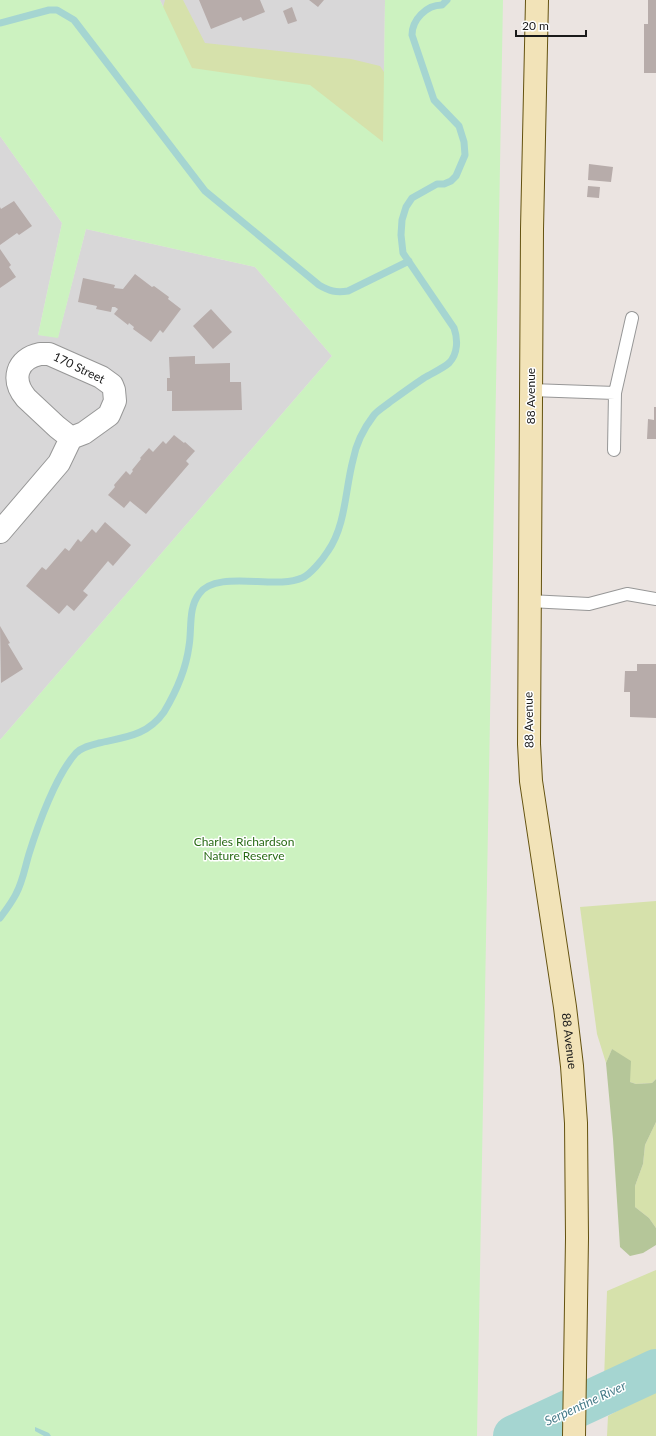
<svg xmlns="http://www.w3.org/2000/svg" width="656" height="1436" font-family="Lato,sans-serif">
<style>
.residential{fill:#d8d7d8}
.grass{fill:#d6e1ab}
.forest{fill:#b5c699}
.park{fill:#ccf2c0}
.water{fill:#a5d5d1}
.lines{fill:none;stroke-linecap:round;stroke-linejoin:round}
.stream{stroke:#a5d5d1;stroke-width:7}
.river{stroke:#a5d5d1;stroke-width:42}
.building{fill:#b7acaa}
.service-casing{stroke:#979797;stroke-width:14}
.minor-casing{stroke:#979797;stroke-width:24}
.secondary-casing{stroke:#64520f;stroke-width:24}
.service{stroke:#fff;stroke-width:12}
.minor{stroke:#fff;stroke-width:22}
.secondary{stroke:#f2e3b8;stroke-width:22}
.labels{text-anchor:middle;stroke-width:3;stroke-linejoin:round;paint-order:stroke}
.street-label{font-size:12px;fill:#1a1a1a;stroke:#fff}
.park-label{font-size:12px;fill:#296b16;stroke:#fff}
.water-label{font-size:13px;font-style:italic;fill:#487d8a;stroke:#fff}
</style>
<rect width="100%" height="100%" fill="#ebe4e1"/>
<path class="residential" d="M160,0H385L383,142L192,68Z
M0,136L62,223L38,335L58,337L86,229L255,267L332,356L0,740Z"/>
<path class="grass" d="M165,0H183L205,43L351,59L380,66L388,78L397,151L259,100L142,50L159,22Z
M656,901V1079L652,1083L636,1084L630,1082L612,1049L606,1063L597,1034L580,907Z
M656,1122V1228L649,1218L635,1207V1186L643,1164L645,1145Z
M656,1270V1356L604,1381L607,1291Z
M656,1389V1436H607L608,1416Z"/>
<path class="forest" d="M612,1049L631,1061L630,1082L636,1084L652,1083L656,1079V1122L645,1145L643,1164L635,1186V1207L649,1218L656,1228V1245L643,1253L630,1256L620,1247L613,1139L606,1063Z"/>
<path class="park" d="M0,0H160L192,68L310,85L383,142L385,0H503L477,1436H0V740L332,356L255,267L86,229L58,338L38,335L62,223L0,136Z"/>
<path class="water" d="M35,1427L49,1433L51,1436H44L35,1431Z"/>
<g class="lines">
<path class="stream" d="M0,23L49,10H57L74,20L205,191L319,285C329,291 336,293 348,291L409,261
M0,918C6,910 12,902 16,894C23,881 25,867 29,854C38,825 56,775 76,753C82,747 91,745 99,743C125,737 147,736 164,712C176,692 186,669 189,646C192,630 188,608 199,594C216,569 276,590 302,578C310,575 323,559 328,551C346,525 345,490 353,460C356,444 364,428 374,415C378,410 385,406 390,402C401,394 412,386 424,378C432,373 442,369 449,363C458,354 458,339 454,328L403,253L401,235L402,220L406,207L412,198L437,184H444L451,181L456,176L465,155L464,142L459,126L434,100L412,35C412,20 426,5 442,5L447,0"/>
<path class="river" d="M514,1436L656,1370"/>
</g>
<path class="building" d="M199,0H260L265,12L243,21L241,17L211,29Z
M309,0H324L318,7Z
M648,0H656V73H644V24H648Z
M292,7L297,21L288,24L283,11Z
M589,164L613,167L611,182L588,180Z
M588,186L600,187L599,198L587,197Z
M14,201L32,226L19,235L17,233L0,245V207L1,209Z
M0,249L11,265L9,267L16,277L0,288Z
M135,274L152,287L154,286L169,297L168,299L181,309L163,333L160,330L151,342L133,329L134,327L129,323L128,325L114,314L118,309L115,307H112L111,312L96,309L97,306L78,302L83,278L115,285L114,288L123,289Z
M211,309L232,332L213,349L193,326Z
M195,356V364L230,363V382H241L242,410L172,411V391H167V378H170L169,357Z
M654,407H656V439H647L648,419L654,420Z
M174,435L184,443L185,442L195,451L186,461L189,464L146,514L130,501L124,508L108,495L115,487L114,485L126,471L130,475L133,471L132,470L141,459L140,458L149,448L153,452L163,441L166,444Z
M105,522L131,545L113,566L108,561L83,591L88,595L74,611L67,605L59,614L26,586L42,567L46,570L65,548L69,551L78,539L81,542L92,529L96,533Z
M0,626L10,643L8,644L23,669L1,683Z
M637,664H656V718L630,717V692H624L625,671H637Z"/>
<g class="lines">
<defs>
<path id="service" d="M531,390L615,393L614,450
M615,393L632,318
M529,601L589,604L627,594L656,599"/>
<path id="minor" d="M40,354H49L101,377L112,385L114,390L115,401L109,415L84,433L71,438L57,427L26,398C11,380 16,359 40,354Z
M0,532L59,463L71,438"/>
<g id="secondary">
<path id="s1" d="M537,0L532,229L529,744L531,781L565,1007L572,1066L576,1123L577,1238L574,1436"/>
</g>
</defs>
<use href="#service" class="service-casing"/>
<use href="#minor" class="minor-casing"/>
<use href="#secondary" class="secondary-casing"/>
<use href="#service" class="service"/>
<use href="#minor" class="minor"/>
<use href="#secondary" class="secondary"/>
</g>
<g class="labels">
<g class="street-label">
<text transform="translate(79 368) rotate(26)" y="4">170 Street</text>
<text transform="translate(531 396) rotate(-90)" y="4">88 Avenue</text>
<text transform="translate(529 720) rotate(-91)" y="4">88 Avenue</text>
<text dy="4" stroke="none"><textPath href="#s1" startOffset="1044">88 Avenue</textPath></text>
</g>
<g class="park-label">
<text x="244" y="846">Charles Richardson<tspan x="244" dy="14">Nature Reserve</tspan></text>
</g>
<g class="water-label">
<text transform="translate(585 1403) rotate(-25)" y="5">Serpentine River</text>
</g>
</g>
<path d="M516 30v6h70v-6" fill="none" stroke="#1a1a1a" stroke-width="2"/>
<text x="522" y="30" font-size="12" fill="#1a1a1a" stroke="#ffffff" stroke-width="3" paint-order="stroke">20 m</text>
</svg>
